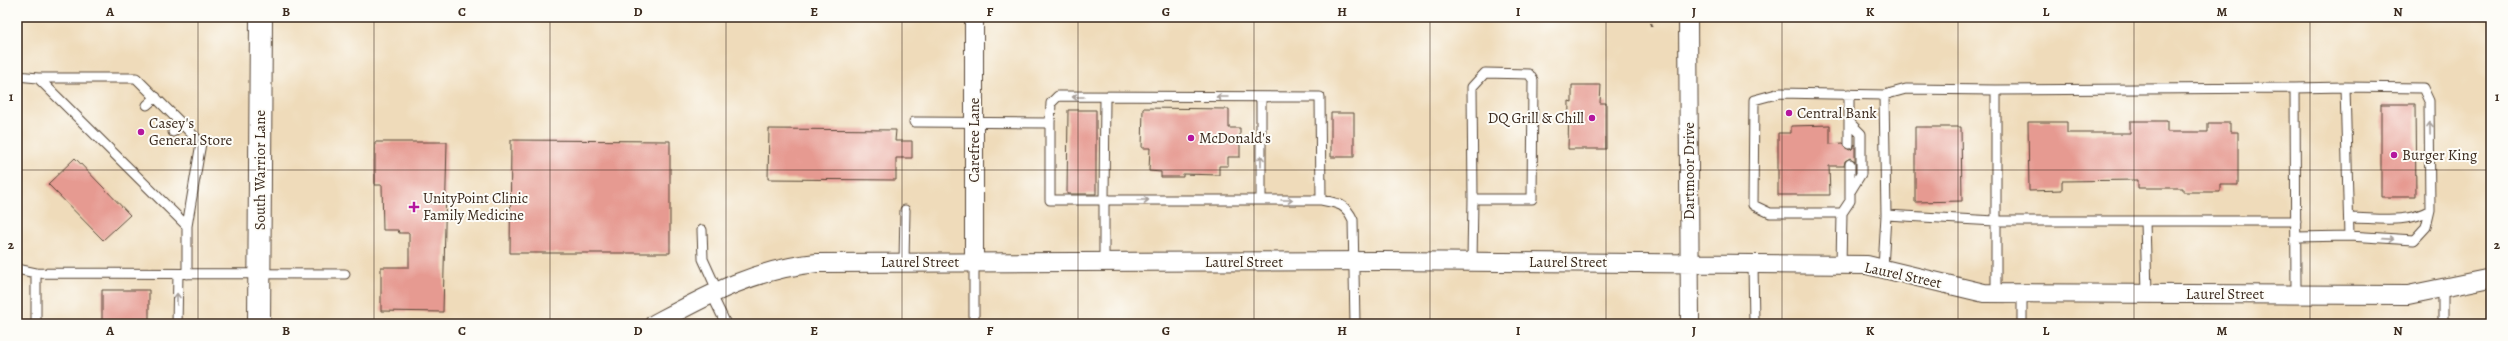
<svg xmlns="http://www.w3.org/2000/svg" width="2508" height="341" font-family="Alegreya,serif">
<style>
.building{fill:#e69a91}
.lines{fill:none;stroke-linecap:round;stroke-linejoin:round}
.service-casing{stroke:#564535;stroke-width:11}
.minor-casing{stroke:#564535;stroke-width:20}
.tertiary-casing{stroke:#564535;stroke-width:24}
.path{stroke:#564535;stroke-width:2.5;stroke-dasharray:3 3;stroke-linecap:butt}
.service{stroke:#fff;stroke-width:9}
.minor{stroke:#fff;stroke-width:18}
.tertiary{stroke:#fff;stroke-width:22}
.oneway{stroke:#a79f9a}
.grid{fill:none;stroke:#3b2a1e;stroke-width:1;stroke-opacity:0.55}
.poi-dot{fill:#b5179e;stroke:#fdfcf7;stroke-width:1.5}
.labels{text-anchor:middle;stroke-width:4;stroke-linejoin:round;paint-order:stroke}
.poi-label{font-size:15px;fill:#3b2a1e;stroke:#fdfcf7;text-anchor:start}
.street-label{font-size:15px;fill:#3b2a1e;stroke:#fdfcf7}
.neatline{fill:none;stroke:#3b2a1e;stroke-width:1.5}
.grid-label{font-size:13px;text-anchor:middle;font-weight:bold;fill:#3b2a1e}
</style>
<rect width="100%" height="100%" fill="#fdfcf7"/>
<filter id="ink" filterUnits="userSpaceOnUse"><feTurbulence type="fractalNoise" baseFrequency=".025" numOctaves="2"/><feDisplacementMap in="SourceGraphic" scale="8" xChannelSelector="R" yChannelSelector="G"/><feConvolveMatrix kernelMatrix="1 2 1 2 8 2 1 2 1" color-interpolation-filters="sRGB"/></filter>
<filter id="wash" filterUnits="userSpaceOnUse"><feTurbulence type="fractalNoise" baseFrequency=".012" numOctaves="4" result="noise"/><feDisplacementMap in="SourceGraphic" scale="16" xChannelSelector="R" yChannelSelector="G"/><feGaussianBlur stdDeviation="0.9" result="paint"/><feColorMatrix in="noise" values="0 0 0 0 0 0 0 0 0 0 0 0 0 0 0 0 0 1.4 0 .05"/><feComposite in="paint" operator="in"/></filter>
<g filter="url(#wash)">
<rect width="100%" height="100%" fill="#efdbba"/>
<g id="blocks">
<path class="building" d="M1572,85H1601L1600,103H1606V149H1568L1569,101L1572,102Z
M2381,104H2415L2416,197H2381Z
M1143,108L1229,109V128H1240V157H1228V166H1219V175L1183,174V177H1161V172L1149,171L1150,148H1142Z
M1068,110H1096V194H1067Z
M1331,113H1354V157H1331Z
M2130,121H2167V132H2208V123H2230V132H2238V185H2220V192H2183V188H2138V180L2062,181V190L2029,191L2028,122H2067V133H2130Z
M1830,125V144L1843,143L1849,150L1852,149L1855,144V161L1850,158L1845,161L1844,166H1829L1830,195H1778V133H1791V126Z
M1915,127H1961L1962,201L1915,202Z
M769,129L896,130L895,141H912V158H896V180L768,179Z
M511,140L670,141V253H510Z
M375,142H447L443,312L381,311V267H409V233H399L398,230H383L382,185H375Z
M75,158L130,215L103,240L48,184Z
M102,290H149V324H102Z"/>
</g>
</g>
<g filter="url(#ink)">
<use href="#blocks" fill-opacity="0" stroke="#564535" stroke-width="1"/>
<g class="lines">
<defs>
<path id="service" d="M17,76L38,78L187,226V274
M38,78H136L201,143L187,226
M1996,90L2295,88
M1849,94V144
M1105,97L1104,200H1321C1338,203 1346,204 1353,220L1355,324
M1261,97V200
M147,105L156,97
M914,122L1050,123V200H1104V262
M1849,122L1861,134V174L1850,192
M1050,123L1051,103L1058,96L1320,97L1321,200
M173,132L182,124
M1842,213L1850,201V164
M1886,215L1995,221H2296
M2350,218C2376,218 2407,224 2430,210
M2145,222L2147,293
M702,230L703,259L717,290
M2296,237L2349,236L2414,240L2426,227L2430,210L2429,101L2423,88L2345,87
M904,262L905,210
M974,262V324
M1472,262L1473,199H1532L1533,80L1529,74L1485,73L1472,87L1473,199
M1753,264L1754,324
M1841,265L1842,213H1770L1753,205L1754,100L1780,93L1884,95
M17,269L36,273
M1883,269L1886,215L1884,95L1906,89L1996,90V293
M2443,288V324
M711,293L726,324
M2022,293V324
M2296,294L2295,88L2345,87L2349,236
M36,324V273L345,274
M177,324L178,274"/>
<path id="minor" d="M974,17V262
M1688,17L1690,324
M654,324C708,295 754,269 817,263L1383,261L1867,265L1984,293L2408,295L2491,278"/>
<path id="tertiary" d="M259,324L261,17"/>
</defs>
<use href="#service" class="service-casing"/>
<use href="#minor" class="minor-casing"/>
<use href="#tertiary" class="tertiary-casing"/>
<path class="path" d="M1651,26L1652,17"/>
<use href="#service" class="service"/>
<use href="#minor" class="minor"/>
<use href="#tertiary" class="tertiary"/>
</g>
<defs><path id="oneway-shaft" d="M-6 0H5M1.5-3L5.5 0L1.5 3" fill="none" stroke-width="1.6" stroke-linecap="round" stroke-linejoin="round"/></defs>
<g class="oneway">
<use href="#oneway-shaft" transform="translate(1078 97) rotate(-180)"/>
<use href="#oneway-shaft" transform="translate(1222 97) rotate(180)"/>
<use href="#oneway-shaft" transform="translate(2430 128) rotate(-91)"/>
<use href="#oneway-shaft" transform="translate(1261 161) rotate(-90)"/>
<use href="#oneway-shaft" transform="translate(1143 200)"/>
<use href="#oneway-shaft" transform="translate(1287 200)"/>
<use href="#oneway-shaft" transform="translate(2388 239) rotate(4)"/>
<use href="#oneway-shaft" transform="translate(177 299) rotate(-89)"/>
</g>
</g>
<path class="grid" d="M198,17V324M374,17V324M550,17V324M726,17V324M902,17V324M1078,17V324M1254,17V324M1430,17V324M1606,17V324M1782,17V324M1958,17V324M2134,17V324M2310,17V324M17,170H2491"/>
<g class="poi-dot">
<circle cx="1789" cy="113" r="4"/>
<circle cx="1592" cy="118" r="4"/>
<circle cx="141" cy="132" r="4"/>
<circle cx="1191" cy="138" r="4"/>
<circle cx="2394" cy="155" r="4"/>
<path d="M412 201h4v4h4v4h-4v4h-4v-4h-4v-4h4z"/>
</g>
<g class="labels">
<g class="poi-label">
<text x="1797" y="118">Central Bank</text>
<text x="1584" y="123" text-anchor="end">DQ Grill &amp; Chill</text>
<text x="149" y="128">Casey's<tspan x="149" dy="17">General Store</tspan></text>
<text x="1199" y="143">McDonald's</text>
<text x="2402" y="160">Burger King</text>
<text x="423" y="203">UnityPoint Clinic<tspan x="423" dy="17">Family Medicine</tspan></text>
</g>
<g class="street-label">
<text transform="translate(974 140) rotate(-90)" y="5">Carefree Lane</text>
<text transform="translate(260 170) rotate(-90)" y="5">South Warrior Lane</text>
<text transform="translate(1689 171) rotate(-90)" y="5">Dartmoor Drive</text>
<text x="920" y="267">Laurel Street</text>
<text x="1244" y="267">Laurel Street</text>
<text x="1568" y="267">Laurel Street</text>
<text transform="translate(1903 275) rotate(12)" y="5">Laurel Street</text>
<text x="2225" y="299">Laurel Street</text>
</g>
</g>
<rect width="2508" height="341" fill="none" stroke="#fdfcf7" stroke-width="44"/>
<rect x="22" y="22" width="2464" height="297" class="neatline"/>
<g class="grid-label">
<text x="110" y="16">A</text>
<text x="286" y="16">B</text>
<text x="462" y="16">C</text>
<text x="638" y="16">D</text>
<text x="814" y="16">E</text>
<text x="990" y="16">F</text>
<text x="1166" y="16">G</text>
<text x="1342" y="16">H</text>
<text x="1518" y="16">I</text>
<text x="1694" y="16">J</text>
<text x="1870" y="16">K</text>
<text x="2046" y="16">L</text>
<text x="2222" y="16">M</text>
<text x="2398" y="16">N</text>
<text x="11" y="101">1</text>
<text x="2497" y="101">1</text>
<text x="11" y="249">2</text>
<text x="2497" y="249">2</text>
<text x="110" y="335">A</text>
<text x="286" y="335">B</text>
<text x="462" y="335">C</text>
<text x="638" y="335">D</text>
<text x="814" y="335">E</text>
<text x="990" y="335">F</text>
<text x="1166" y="335">G</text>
<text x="1342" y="335">H</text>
<text x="1518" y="335">I</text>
<text x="1694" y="335">J</text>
<text x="1870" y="335">K</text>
<text x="2046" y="335">L</text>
<text x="2222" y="335">M</text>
<text x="2398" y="335">N</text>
</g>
</svg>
